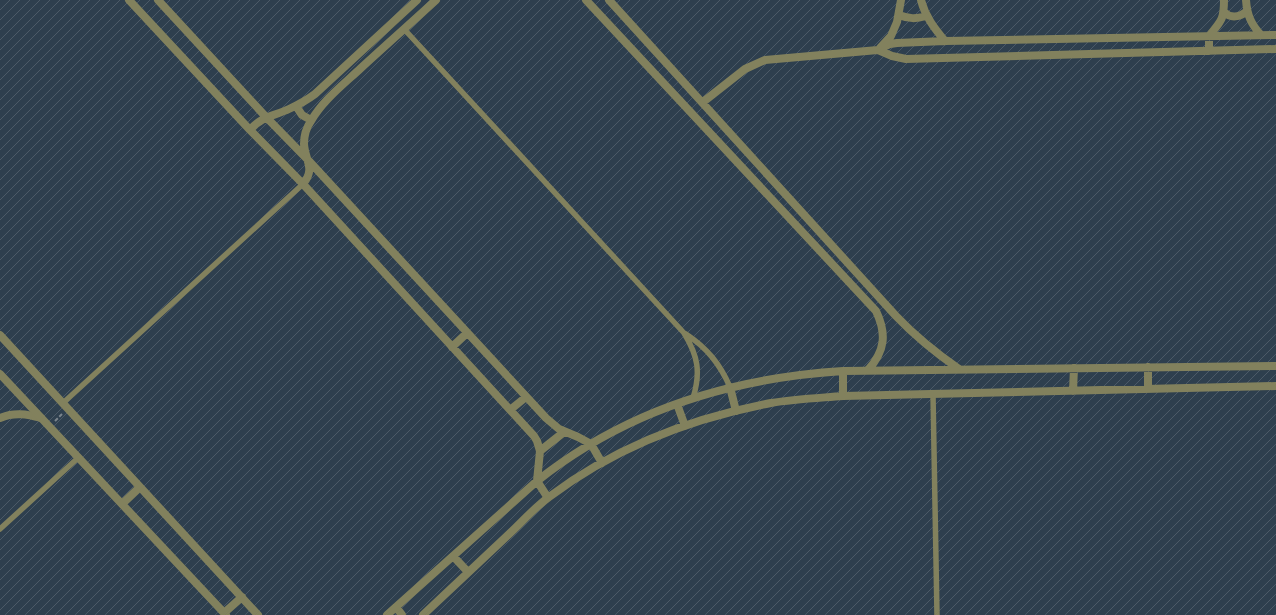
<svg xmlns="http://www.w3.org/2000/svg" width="1276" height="615" font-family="Merriweather,serif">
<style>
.industrial{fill:url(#industrial-furrows)}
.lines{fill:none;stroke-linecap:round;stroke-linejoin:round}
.path{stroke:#7b858d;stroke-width:2;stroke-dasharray:4 2;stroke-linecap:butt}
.service{stroke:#82815d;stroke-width:5.5}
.minor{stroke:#82815d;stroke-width:8}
.tertiary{stroke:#82815d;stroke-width:8}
</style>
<defs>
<pattern id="industrial-furrows" width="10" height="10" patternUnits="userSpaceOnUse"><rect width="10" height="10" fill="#2e3f4e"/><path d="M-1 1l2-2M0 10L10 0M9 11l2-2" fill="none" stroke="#4c5a67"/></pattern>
</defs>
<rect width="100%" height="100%" fill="#2a3640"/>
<path class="industrial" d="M0,0H1276V615H0Z"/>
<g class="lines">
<path class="path" d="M55,421L62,414"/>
<path class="service" d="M404,29L684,333C698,356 701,372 693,398
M686,334C707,348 720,364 730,387
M933,394L937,615
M63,403L303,184
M0,529L79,457"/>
<path class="minor" d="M129,0L250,130L303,184L534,436L537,441L540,451L537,481L548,498
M158,0L266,117L309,161L546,418L559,429L578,437L591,444L602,463
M586,0L876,311C887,334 885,351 868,370
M609,0L896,316C915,336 936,353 959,369
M921,0C925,16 934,28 945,41
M1246,0C1247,15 1251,24 1261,35
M1224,12C1231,19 1240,17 1247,11
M899,15C909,19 916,19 926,16
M880,48L891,36L897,22L901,0
M878,50L892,56L906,59L1276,49
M1209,51V36C1221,21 1224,20 1224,0
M703,102L745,69L765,60L878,50L890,44L897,43L945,41L1276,35
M296,106L302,115L311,120
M250,130C262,116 274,116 289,109C298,105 307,100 315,94L417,0
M303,184C316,168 305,161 304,144C304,136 306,128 311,121C323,100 344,84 361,68C386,45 411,23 436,0
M452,347L467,333
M843,371V396
M730,387L736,411
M1148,389V367
M1073,391L1074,368
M677,404L685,426
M510,410L526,397
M0,418C14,412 27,414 41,418
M540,451L564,432
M453,556L468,572
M396,607L402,615
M387,615L537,481C625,411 732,378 843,371L1276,366
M423,615C451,589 479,562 507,536C521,523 534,508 549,497C614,448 692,418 771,403C795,399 819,398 843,396L1276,386"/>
<path class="tertiary" d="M0,335L258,615
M0,374L226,615
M122,504L140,487
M224,613L242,597"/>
</g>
</svg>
